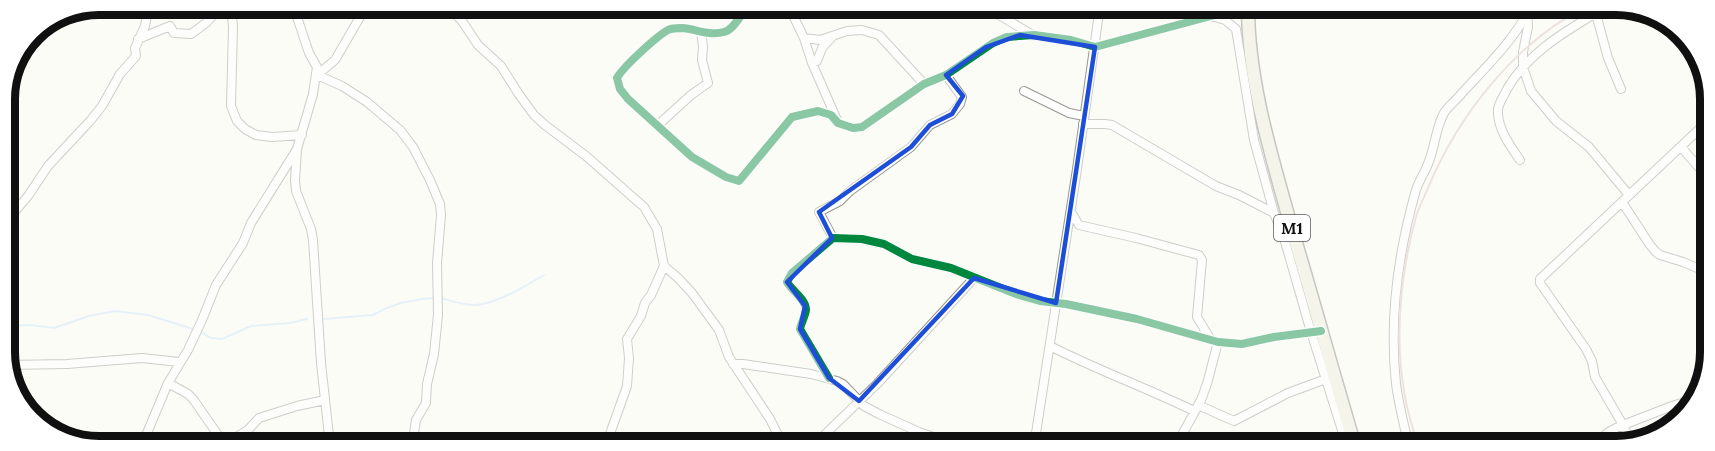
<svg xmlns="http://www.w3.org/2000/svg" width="1715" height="451" font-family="Lora,serif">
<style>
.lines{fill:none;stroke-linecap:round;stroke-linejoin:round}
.stream{stroke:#cae5f9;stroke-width:2}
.street-casing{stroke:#969694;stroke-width:10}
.primary-casing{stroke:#848481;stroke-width:15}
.street{stroke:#fffffe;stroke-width:8}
.primary{stroke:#eeeada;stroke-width:12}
.rail{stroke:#dac6c4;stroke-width:2}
.cycleway-casing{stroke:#fff;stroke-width:11}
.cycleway{stroke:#00873e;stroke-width:8}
.marked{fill:none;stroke:#1d4ed8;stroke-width:4.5;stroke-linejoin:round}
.labels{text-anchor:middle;stroke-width:6;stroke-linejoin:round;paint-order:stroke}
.shield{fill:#fff;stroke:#585858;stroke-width:1.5}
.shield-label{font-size:16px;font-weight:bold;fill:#101010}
.rim{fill:none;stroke:#101010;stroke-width:8}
</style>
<rect width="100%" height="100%" fill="#fcfcf7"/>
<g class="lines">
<path class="stream" d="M441,298C451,301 463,305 474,305C494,305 526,286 544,275
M323,319L373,315L387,308L401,303L422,299L435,298
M6,326L30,325L54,328L89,316L115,311L148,315L193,329
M201,332L211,338L222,339L251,326L290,323L307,319"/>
<defs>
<path id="street" d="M231,5L233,27L231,106L237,121L245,129L256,135L272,137L302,135
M293,5L309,53L317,67L313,94L297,149L295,180L296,191L311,229L313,240L321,363L330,445
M446,5L462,21L478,45L501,66L518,93L534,115L545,125L586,156L644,207L657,229L664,266L677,277L692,293L719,330L729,357L770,419L783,445
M749,5C741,13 735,29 724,32C709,36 696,29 682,28C677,28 672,28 668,30C657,36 623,67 617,78L620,89L628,99L692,157L726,177L739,181L792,117L818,111L831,115L838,123L853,128L862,127L924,84L946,75L993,43L1007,37L1034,35L1071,40L1095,47L1211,16L1239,6
M788,5L804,38L812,63L837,120
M984,6L1031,34
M1527,6L1528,27L1523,52V67L1531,91L1556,121L1589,147L1629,195
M1596,14L1608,58L1621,89
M1212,16L1225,20L1236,29L1254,140L1274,213L1284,238L1311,332L1347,446
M804,38L820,40L847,31L862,30L879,35L924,84
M138,39L170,26L174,33L191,34L206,23L216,12L231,6
M812,63L817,61L822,48L832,37
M317,75L342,86L367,102L400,130L413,147L430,180L440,204L441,215L437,263L438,315L434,354L427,384L426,403L416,420L414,433L415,445
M317,75L335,60L367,5
M1024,91L1069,113L1084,116
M1083,124H1105L1112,125L1216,186L1239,195L1274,213
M657,126L691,95L708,83L702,60L703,46L701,32
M1681,147L1709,179
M1520,160C1511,147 1499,131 1498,114C1497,108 1500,102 1503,97C1523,54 1569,29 1608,6
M1622,202L1650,245L1656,252L1660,255L1683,262L1709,273
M1071,212L1079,225L1136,238L1199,255L1202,260L1197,317L1211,340
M5,223L28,196L48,166L90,121L102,106L120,74L136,56L135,48L145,26L149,5
M833,238L819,212L840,201L850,191L911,147L930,125L952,114L960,104L962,97L946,75
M1050,346C1097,370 1147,388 1194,411
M733,364H743L811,374L837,381L843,384L864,406L879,414L919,432L959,446
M6,365L67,364L142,358L179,362
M829,378L800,329C801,323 805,317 806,310C806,299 792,291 787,282L792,273L833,238L862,239L884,244L912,259L951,268L1016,294L1040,301L1066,304L1137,319L1218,342L1242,344L1274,337L1321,331
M168,383L188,394L193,399L225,445
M1198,405L1234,421L1288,393L1326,379
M1631,442L1623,425L1672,406L1691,400
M500,443L503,445
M225,444L248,430L259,418L297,406L325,400
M142,445L168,383L188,350L202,320L216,285L243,243L251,223L297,149
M606,445L627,386L629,358L627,339L641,316L645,303L651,295L664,266
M814,445L877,384L974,278
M1034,446L1077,169L1100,6
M1176,446L1201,400L1207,384L1218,342
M1409,446C1404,426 1399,405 1396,384C1389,318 1398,253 1416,190C1419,180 1426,171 1429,161C1435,146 1436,127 1444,113C1448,106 1457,100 1462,93C1485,68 1512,42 1528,12
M1601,446C1600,433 1613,430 1623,425L1595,377L1592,361L1586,349L1540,283V279L1709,120"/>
<path id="primary" d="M1248,6C1248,81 1271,154 1291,226C1313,299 1333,373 1355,446"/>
</defs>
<use href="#street" class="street-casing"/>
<use href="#primary" class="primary-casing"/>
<use href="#street" class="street"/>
<use href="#primary" class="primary"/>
<path class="rail" d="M1419,446C1391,375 1396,290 1416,217C1419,207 1424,197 1428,188C1459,114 1515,43 1587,6"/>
<defs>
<path id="cycleway" d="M749,5C741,13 735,29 724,32C709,36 696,29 682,28C677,28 672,28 668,30C657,36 623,67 617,78L620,89L628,99L692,157L726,177L739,181L792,117L818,111L831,115L838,123L853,128L862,127L924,84L946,75L993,43L1007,37L1034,35L1071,40L1095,47L1211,16L1239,6
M829,378L800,329C801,323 805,317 806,310C806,299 792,291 787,282L792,273L833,238L862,239L884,244L912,259L951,268L1016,294L1040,301L1066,304L1137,319L1218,342L1242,344L1274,337L1321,331"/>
</defs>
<use href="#cycleway" class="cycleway-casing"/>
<use href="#cycleway" class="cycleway"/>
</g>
<path d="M0 0H1715V451H0ZM1020,35L1095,47L1056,303L974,278L859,401L829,378L800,329L805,306L787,282L832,238L819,212L911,147L930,125L952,114L963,96L946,75L986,47Z" fill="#fcfcf7" fill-opacity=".55" fill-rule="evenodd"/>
<path class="marked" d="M1020,35L1095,47L1056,303L974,278L859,401L829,378L800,329L805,306L787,282L832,238L819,212L911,147L930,125L952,114L963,96L946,75L986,47Z"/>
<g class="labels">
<rect class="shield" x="1274" y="215" width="36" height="26" rx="4.5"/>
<g class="shield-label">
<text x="1292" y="234">M1</text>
</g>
</g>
<path d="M0 0H1715V451H0ZM99 15H1616A84 84 0 0 1 1700 99V352A84 84 0 0 1 1616 436H99A84 84 0 0 1 15 352V99A84 84 0 0 1 99 15Z" fill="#fff" fill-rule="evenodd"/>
<path class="rim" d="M99 15H1616A84 84 0 0 1 1700 99V352A84 84 0 0 1 1616 436H99A84 84 0 0 1 15 352V99A84 84 0 0 1 99 15Z"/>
</svg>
